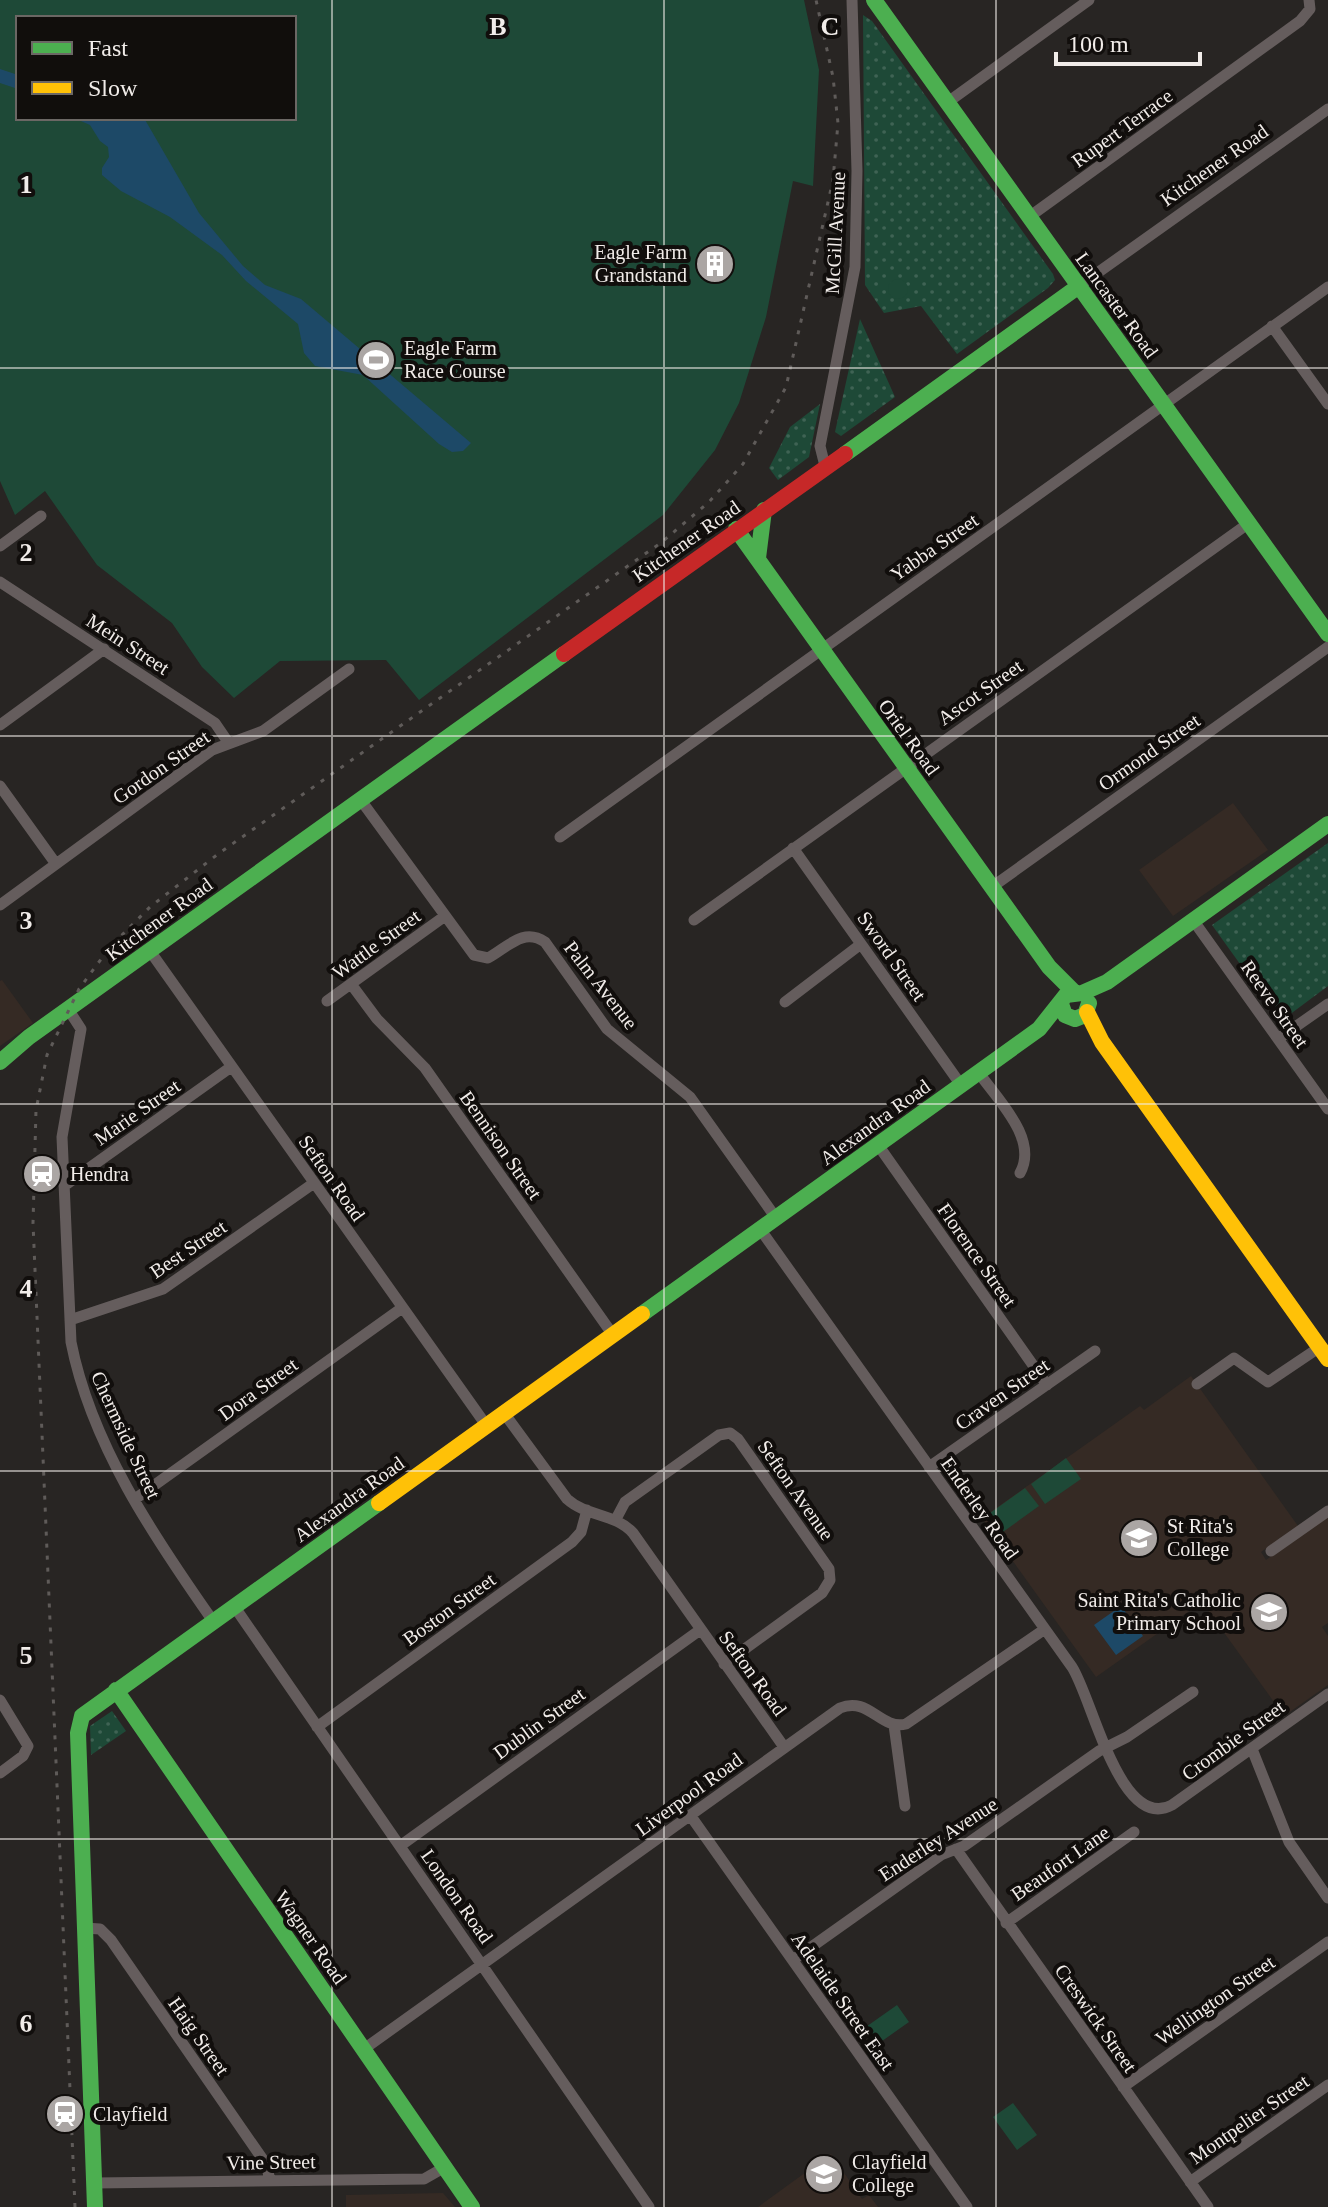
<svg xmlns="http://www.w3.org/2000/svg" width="1328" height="2207" font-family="'Times New Roman',serif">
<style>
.built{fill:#352a24}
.grass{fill:url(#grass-dots)}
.pitch{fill:#1e4937;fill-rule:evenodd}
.water{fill:#1d4967}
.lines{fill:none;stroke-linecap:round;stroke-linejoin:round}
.street{stroke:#655d5d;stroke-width:11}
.fast{stroke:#4caf50;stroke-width:16}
.slow{stroke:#ffc107;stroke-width:16}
.jam{stroke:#c62828;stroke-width:16}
.rail{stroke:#5f5b59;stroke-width:3;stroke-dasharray:4 8;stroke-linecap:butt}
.grid{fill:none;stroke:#f1ece9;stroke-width:2;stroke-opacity:0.55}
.labels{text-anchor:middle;stroke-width:8;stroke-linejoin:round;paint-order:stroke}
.street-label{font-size:20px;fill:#f1ece9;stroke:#110e0c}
.poi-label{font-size:20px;fill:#f1ece9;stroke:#110e0c;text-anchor:start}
.grid-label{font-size:26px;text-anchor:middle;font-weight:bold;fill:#f1ece9;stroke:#110e0c;stroke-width:8;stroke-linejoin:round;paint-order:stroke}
</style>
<defs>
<pattern id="grass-dots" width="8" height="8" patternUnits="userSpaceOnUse" patternTransform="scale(2)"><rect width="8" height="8" fill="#1e4937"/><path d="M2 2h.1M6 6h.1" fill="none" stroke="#3f6354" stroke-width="1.8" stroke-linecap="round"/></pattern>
</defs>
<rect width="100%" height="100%" fill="#282523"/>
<path class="built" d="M1233,803L1268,850L1173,916L1139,870Z
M2,980L33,1023L0,1046V981Z
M1191,1376L1298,1526L1261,1552L1266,1560L1328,1516V1623L1322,1627L1328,1636V1685L1284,1716L1202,1602L1096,1677L982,1518L1140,1406L1144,1410Z
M831,2154L862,2199L869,2195L878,2207H758Z
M443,2193L455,2207H346V2195Z"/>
<path class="grass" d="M863,15L872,21L1053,274L1055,280L1048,288L957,354L921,306L884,313L865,285Z
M860,319L895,397L841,436L835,432Z
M820,404L809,457L778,480L769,468L790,427Z
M1328,843V986L1281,1021L1212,925Z
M112,1711L126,1731L91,1755L90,1726Z"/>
<path class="pitch" d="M0,0H804L819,70L813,186L793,181L766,317L739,403L715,450L663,515L419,700L386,660L280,661L234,698L202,667L172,623L97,565L45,491L15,515L0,481ZM18,18H294V118H18Z
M888 289a10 10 0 1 1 20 0a10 10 0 1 1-20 0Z
M1066,1458L1081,1479L1045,1504L1031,1484Z
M1025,1488L1039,1506L1003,1532L990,1513Z
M897,2005L909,2022L875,2046L863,2029Z
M1013,2103L1037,2135L1017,2150L993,2117Z"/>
<path class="water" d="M0,69L18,75V89L0,83Z
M74,118H144L199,213L243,266L265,285L301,299L471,443L463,451L452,452L439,444L363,375L315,366L304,353L298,324L246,281L222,255L170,217L121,191L102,175V168L109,157L108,147L100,141L90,125Z
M1121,1606L1143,1636L1116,1655L1094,1625Z"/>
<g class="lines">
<path class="street" d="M948,102L1089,0
M1029,217L1300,21L1310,9L1309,0
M1079,286L1328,109
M1272,326L1328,404
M825,466L820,446L855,267L857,171L852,0
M0,546L41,516
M0,582L215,723L228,742
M0,725L104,649
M0,786L56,864
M360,799L474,955L488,958C507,948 523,927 545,942L607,1029L690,1097L776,1218
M560,837L1328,287
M793,848L961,1085
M992,887L1328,647
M0,905L212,750L263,731L349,669
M694,920L1249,523
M1193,920L1328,1109
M150,951L486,1425
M351,984L377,1019L425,1068L613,1335
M327,1001L445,916
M785,1002L861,944
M68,1009L81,1029L62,1137L71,1342C91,1444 154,1537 213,1621
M1278,1039L1328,1004
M979,1073C997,1099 1039,1139 1020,1173
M878,1145L1047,1385
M64,1186L231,1067
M760,1229L1072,1667C1092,1697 1120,1833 1172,1805L1328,1694
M70,1320L163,1289L314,1183
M1197,1384L1234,1358L1268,1382L1320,1347
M504,1413L567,1499C587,1517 615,1513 633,1533L784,1747
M929,1467L1095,1351
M135,1499L402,1308
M616,1519L625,1502L719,1435L730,1433L738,1439L829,1569L830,1580L822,1593L724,1664
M1271,1551L1328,1511
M234,1606L649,2207
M0,1700L28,1746L23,1756L0,1773
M894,1725L905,1806
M317,1727L572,1542L581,1532L587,1510
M1252,1749L1289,1842L1328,1898
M690,1815L967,2207
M400,1846L700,1630
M956,1849L1208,2207
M1006,1923L1134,1832
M85,1928L100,1929L111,1940L266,2164L270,2180
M793,1960L941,1855L964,1846L1099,1751L1127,1737L1193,1692
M364,2049L840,1708C869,1696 880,1730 906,1724L1045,1629
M1123,2087L1328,1942
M1190,2182L1328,2085
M95,2183L424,2179L445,2167"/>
<path class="fast" d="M874,0L1328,634
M845,454L1079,286
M736,529L1049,967L1074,992
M758,558L764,510
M1082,993L1107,982L1328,824
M1061,1004L1065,1015L1075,1019L1085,1015L1089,1003
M0,1062L29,1037L564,654
M642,1314L1039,1029L1066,995L1082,993
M116,1690L472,2207
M95,2207L78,1733L82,1716L379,1503"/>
<path class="slow" d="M1087,1012L1102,1042L1328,1359
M379,1503L642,1314"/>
<path class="jam" d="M564,654L845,454"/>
<path class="rail" d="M75,2207L33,1223L36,1110L47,1055L79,989L110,947L150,907L218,854L662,542L709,502L743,464L786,387L833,180L838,123L833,77L816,0"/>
</g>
<path class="grid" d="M332,0V2207M664,0V2207M996,0V2207M0,368H1328M0,736H1328M0,1104H1328M0,1471H1328M0,1839H1328"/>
<defs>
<symbol id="building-disc" viewBox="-11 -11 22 22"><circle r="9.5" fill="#aba6a4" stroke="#110e0c"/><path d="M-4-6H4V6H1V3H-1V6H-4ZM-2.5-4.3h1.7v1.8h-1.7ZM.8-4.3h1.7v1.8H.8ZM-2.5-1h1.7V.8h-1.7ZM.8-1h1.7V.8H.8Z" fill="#fff"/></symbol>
<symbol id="stadium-disc" viewBox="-11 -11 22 22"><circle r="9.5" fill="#aba6a4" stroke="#110e0c"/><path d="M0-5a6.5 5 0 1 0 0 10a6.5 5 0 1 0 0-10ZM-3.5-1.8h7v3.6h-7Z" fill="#fff"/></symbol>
<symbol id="station-disc" viewBox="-11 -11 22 22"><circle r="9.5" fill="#aba6a4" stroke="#110e0c"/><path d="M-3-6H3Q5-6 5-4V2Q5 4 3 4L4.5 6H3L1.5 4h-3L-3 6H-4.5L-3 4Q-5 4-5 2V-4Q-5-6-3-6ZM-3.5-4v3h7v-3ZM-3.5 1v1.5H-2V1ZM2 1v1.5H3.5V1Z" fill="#fff"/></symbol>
<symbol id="school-disc" viewBox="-11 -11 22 22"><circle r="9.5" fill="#aba6a4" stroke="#110e0c"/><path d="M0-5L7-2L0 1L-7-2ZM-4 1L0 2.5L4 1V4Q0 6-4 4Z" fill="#fff"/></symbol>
</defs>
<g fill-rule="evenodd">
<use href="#building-disc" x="693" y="242" width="44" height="44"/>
<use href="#stadium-disc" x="354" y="338" width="44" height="44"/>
<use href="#station-disc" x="20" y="1152" width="44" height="44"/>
<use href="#school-disc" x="1117" y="1516" width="44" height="44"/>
<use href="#school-disc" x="1247" y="1590" width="44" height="44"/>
<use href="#station-disc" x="43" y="2092" width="44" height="44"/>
<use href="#school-disc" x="802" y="2152" width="44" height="44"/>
</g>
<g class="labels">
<g class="street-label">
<text transform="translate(1122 128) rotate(-36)" y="7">Rupert Terrace</text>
<text transform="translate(1214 165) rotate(-35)" y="7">Kitchener Road</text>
<text transform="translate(835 233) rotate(-87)" y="7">McGill Avenue</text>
<text transform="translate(1117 305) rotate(54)" y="7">Lancaster Road</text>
<text transform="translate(686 541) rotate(-35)" y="7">Kitchener Road</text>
<text transform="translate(934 547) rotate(-35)" y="7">Yabba Street</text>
<text transform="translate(128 644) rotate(33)" y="7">Mein Street</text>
<text transform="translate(980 692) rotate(-35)" y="7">Ascot Street</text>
<text transform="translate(909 737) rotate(54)" y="7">Oriel Road</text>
<text transform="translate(1149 752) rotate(-35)" y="7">Ormond Street</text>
<text transform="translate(161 767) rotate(-35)" y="7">Gordon Street</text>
<text transform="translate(159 919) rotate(-36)" y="7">Kitchener Road</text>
<text transform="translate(376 944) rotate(-36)" y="7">Wattle Street</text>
<text transform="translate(892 956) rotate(55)" y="7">Sword Street</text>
<text transform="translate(601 985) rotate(52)" y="7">Palm Avenue</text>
<text transform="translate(1275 1004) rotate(55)" y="7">Reeve Street</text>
<text transform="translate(137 1112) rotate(-35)" y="7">Marie Street</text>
<text transform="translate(875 1122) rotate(-36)" y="7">Alexandra Road</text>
<text transform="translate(501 1145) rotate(55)" y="7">Bennison Street</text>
<text transform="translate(332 1178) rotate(55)" y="7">Sefton Road</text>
<text transform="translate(188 1249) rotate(-34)" y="7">Best Street</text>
<text transform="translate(977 1255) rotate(55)" y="7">Florence Street</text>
<text transform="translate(258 1389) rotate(-36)" y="7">Dora Street</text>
<text transform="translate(1002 1394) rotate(-35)" y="7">Craven Street</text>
<text transform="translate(126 1435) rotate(65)" y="7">Chermside Street</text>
<text transform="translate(796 1490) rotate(55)" y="7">Sefton Avenue</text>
<text transform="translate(349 1499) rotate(-36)" y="7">Alexandra Road</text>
<text transform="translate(980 1508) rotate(55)" y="7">Enderley Road</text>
<text transform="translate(449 1609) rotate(-36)" y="7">Boston Street</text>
<text transform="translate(753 1673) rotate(54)" y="7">Sefton Road</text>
<text transform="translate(539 1723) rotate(-36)" y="7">Dublin Street</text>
<text transform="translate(1233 1740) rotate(-36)" y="7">Crombie Street</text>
<text transform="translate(689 1794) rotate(-36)" y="7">Liverpool Road</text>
<text transform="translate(938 1839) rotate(-33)" y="7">Enderley Avenue</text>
<text transform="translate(1060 1863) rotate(-35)" y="7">Beaufort Lane</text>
<text transform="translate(457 1896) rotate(55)" y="7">London Road</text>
<text transform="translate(311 1937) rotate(55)" y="7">Wagner Road</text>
<text transform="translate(1215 2000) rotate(-35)" y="7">Wellington Street</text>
<text transform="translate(843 2001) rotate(55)" y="7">Adelaide Street East</text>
<text transform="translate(1096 2018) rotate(55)" y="7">Creswick Street</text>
<text transform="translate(199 2036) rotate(55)" y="7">Haig Street</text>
<text transform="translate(1249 2119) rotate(-35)" y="7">Montpelier Street</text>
<text transform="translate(271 2162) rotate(-1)" y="7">Vine Street</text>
</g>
<g class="poi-label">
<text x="687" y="259" text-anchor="end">Eagle Farm<tspan x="687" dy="23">Grandstand</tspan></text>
<text x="404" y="355">Eagle Farm<tspan x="404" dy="23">Race Course</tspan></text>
<text x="70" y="1181">Hendra</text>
<text x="1167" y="1533">St Rita's<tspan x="1167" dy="23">College</tspan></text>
<text x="1241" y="1607" text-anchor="end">Saint Rita's Catholic<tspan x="1241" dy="23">Primary School</tspan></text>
<text x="93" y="2121">Clayfield</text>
<text x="852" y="2169">Clayfield<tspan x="852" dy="23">College</tspan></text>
</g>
</g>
<g class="grid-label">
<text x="498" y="35">B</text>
<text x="830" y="35">C</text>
<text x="26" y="193">1</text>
<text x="26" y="561">2</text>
<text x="26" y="929">3</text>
<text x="26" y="1297">4</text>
<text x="26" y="1664">5</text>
<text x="26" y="2032">6</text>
</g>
<rect x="16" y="16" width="280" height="104" fill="#110e0c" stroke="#6b6764" stroke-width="2"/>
<rect x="32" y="42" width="40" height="12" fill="#4caf50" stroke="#6b6764" stroke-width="2"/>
<text x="88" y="56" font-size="24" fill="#f1ece9">Fast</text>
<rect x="32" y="82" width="40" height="12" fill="#ffc107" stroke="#6b6764" stroke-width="2"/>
<text x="88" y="96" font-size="24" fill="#f1ece9">Slow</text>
<path d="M1056 52v12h144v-12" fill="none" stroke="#f1ece9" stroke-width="4"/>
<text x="1068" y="52" font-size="24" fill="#f1ece9" stroke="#110e0c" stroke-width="6" paint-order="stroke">100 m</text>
</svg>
